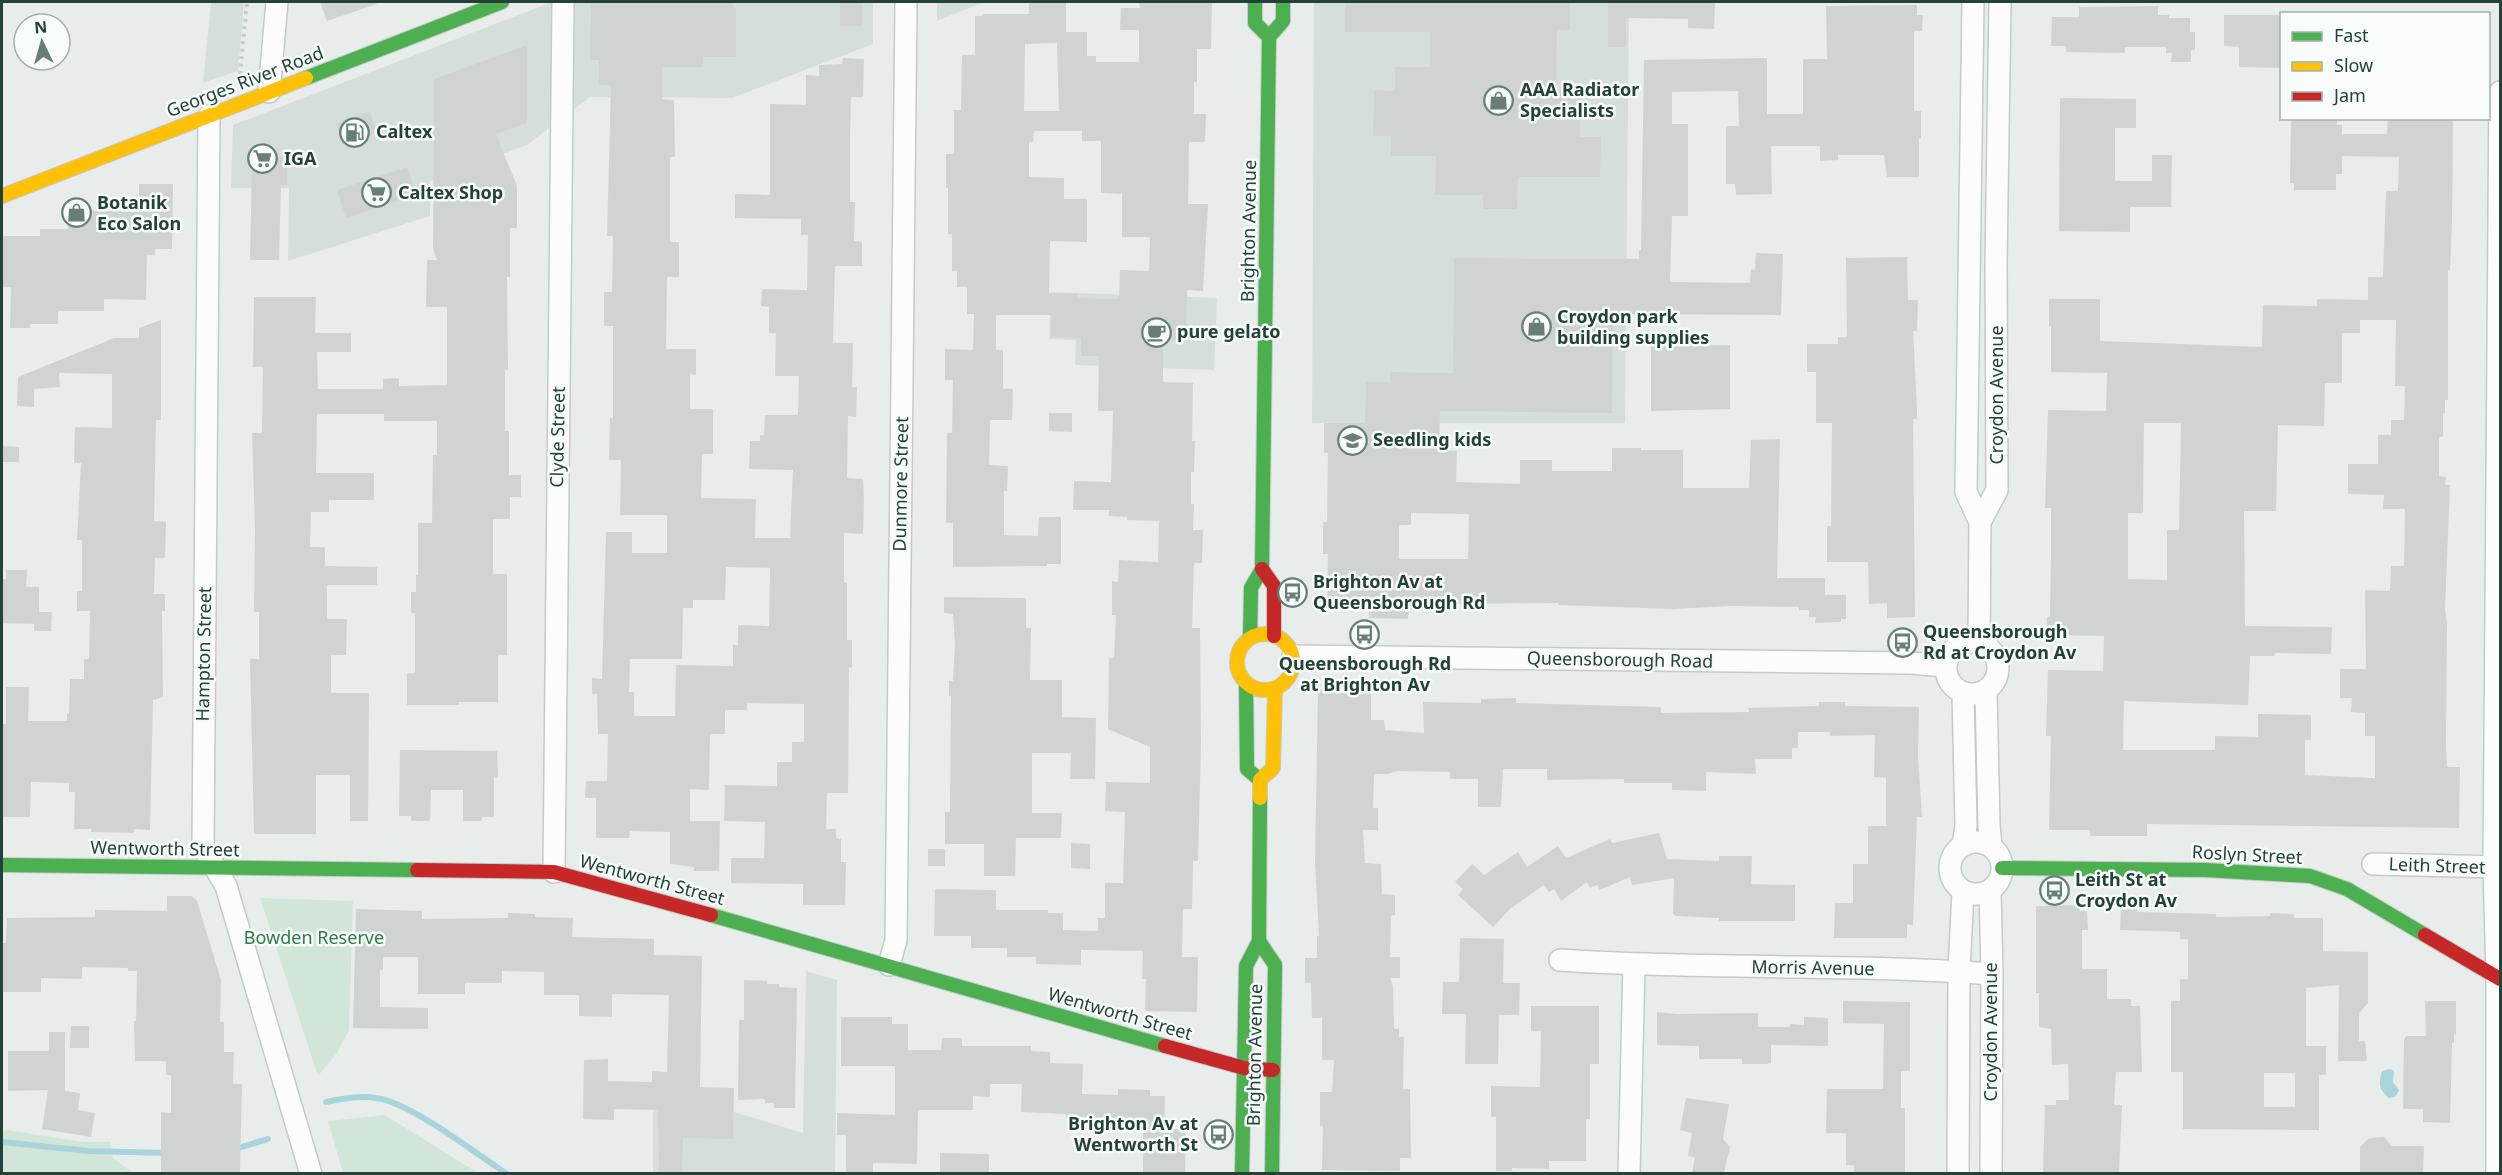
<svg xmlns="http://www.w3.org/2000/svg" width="2502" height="1175" font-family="'Noto Sans',sans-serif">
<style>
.built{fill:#d6dedb}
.green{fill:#d1e6d8}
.water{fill:#a9d4db}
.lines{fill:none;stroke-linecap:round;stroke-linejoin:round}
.stream{stroke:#a9d4db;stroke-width:6}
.building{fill:#cfd4d2;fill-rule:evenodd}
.street-casing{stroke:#c5cac8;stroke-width:24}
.fast-casing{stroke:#c3cbc8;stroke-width:16}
.slow-casing{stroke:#c3cbc8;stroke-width:16}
.jam-casing{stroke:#c3cbc8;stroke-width:16}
.path{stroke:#c3ccca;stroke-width:4;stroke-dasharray:3 4.5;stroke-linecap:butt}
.street{stroke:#fcfcfc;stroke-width:21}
.fast{stroke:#4caf50;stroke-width:14}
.slow{stroke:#ffc107;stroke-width:14}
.jam{stroke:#c62828;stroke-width:14}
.labels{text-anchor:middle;stroke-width:5;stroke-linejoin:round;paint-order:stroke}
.street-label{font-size:18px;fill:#24423a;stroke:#f7fbf9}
.poi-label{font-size:18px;font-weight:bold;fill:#24423a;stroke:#f7fbf9;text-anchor:start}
.park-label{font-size:18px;fill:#2d7a4b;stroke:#f7fbf9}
</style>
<rect width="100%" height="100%" fill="#e8edeb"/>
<path class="built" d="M211,2H244L238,71L203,83Z
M552,2H873V44L732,98L590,97L527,145L430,181V216L288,261L289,188H231L233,125Z
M937,2H984L937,21Z
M1314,2H1629L1625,423H1312Z
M1051,292L1217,298L1214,370L1075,365L1076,340L1049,339Z
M806,971L837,980L835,1173L653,1174V1108H721L803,1133Z"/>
<path class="green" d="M260,898L353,901L349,1030L337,1053L318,1076Z
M385,1115L478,1173H343L328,1121Z
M8,1130L82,1142H111L113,1158L133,1173H2V1131Z"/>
<path class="water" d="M2390,1069L2394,1071L2393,1082L2399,1090L2395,1097L2389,1098C2379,1090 2378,1084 2382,1071Z"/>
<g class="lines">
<path class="stream" d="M326,1102C342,1099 359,1095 376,1098C410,1102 475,1153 507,1174
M2,1142L88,1151L168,1153
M235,1149L268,1139"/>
</g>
<path class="building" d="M320,2H376L377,4L327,21Z
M591,2H733V8H736V57H703V67H662V99L674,100L675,157H670V242H679V277H667L666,349H696V375L690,374V409H713V454H702L701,498L756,499L755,538H790L793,470L749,469L750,441H760V435H764L765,415H798L799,376H775L776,333H769V307L761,306L762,289L807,290L808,235H801V219L735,218V194L770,195V104L806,105V75L819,76V65L842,64L843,58L864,59L863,97H851L850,141V202H855L854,241L862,242V266H835L833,343H853L852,387H857L856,417L848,416L847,478L863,479L864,502L863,534L844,533V582L847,583V640H852V668L849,667L848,793H827L826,829H836V838L841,839V862H846L845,905H803V884L731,883V858H764L765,822L724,821L725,785L777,786V762H792V742H804V704L747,703V710H725V734H710L709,790L690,789V821H720L719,871H694V867L670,864V832L630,831L629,838H596V798H585L586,781H607L608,734H598L597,694H592V678L602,679L606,532H632V553H667V515H620L621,460H609L610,418H613V326H604V292H612L613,236H607L611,86L599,85V60H590ZM726,567L770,568L769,626L738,625V645H733V666L676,665L675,716H634V692H629L630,659H682L683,608H693V600H725Z
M840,2H862V26H840Z
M1029,2H1066V32H1087V56H1096V62H1139V30H1120L1121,8H1140L1139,2H1212L1211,49H1197V82H1194V114H1206L1205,142H1189L1188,204H1208L1203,291L1187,290L1186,340H1163V382L1193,383L1192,441H1195L1194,472H1191V504H1194L1193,530H1203L1202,563H1194L1192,628H1200L1201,745L1198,861H1193L1192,909H1183L1182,957H1198L1197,1012L1145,1011L1146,979H1142L1143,951L1081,950V965L1036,964V957H1007V948H971V936H934L935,889L996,890V910H1048V913H1063V930L1098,931V918H1105V883H1123L1125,812L1105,811L1106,782L1150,783V747L1108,729L1109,658H1114L1116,615H1112V581L1118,582L1119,560L1158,562L1159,521L1127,520V517L1109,516V510H1073L1074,481L1111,482L1113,411H1098L1099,356H1081V338L1051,337V315H996V350H1003V389H1013L1012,420H990L989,465L1008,466L1007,491H1004V535L1038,536L1039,517H1061V564H1047V566L953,567V523H946L947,433H952L953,380H945V349L973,350L974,314H967V287H957V271H952V234H948V188H946V154H954V110H961L962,55H975V16H982V14H1029ZM1057,43L1059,111H1024L1025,44ZM1034,131H1082V141H1101V193L1122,194V237H1150L1149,271L1120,270L1119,299L1077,298V294L1049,293L1050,241L1087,242V199H1064V178L1029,177V142H1033Z
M1345,2H1570V30H1557L1556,91L1580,92V137H1601L1600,177H1518L1517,209H1483V195H1435L1436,156H1391V136H1373L1374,90L1395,91V67H1430V32H1345Z
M1608,2H1715L1714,29L1688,28V19L1626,18V47H1608Z
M1917,5V15H1923L1922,31H1914V111H1921V138H1919V177H1887L1884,155H1838V160L1820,161V146H1771L1772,194L1736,195L1735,184H1726V126H1739L1738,91L1672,92V124H1688V216H1672L1670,282L1750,283L1751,269L1755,270L1756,253L1783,254L1781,315L1613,314L1612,413L1440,411L1439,450L1457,451L1456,482L1520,484V460H1552V471H1612V448H1641V450H1683V488H1749L1751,440L1780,439L1777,578H1825V595H1846V619H1841V622L1815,623L1816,617H1809V610H1799V607L1729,606L1674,609L1558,605V603L1452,604V611L1409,610L1408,619L1369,618V607L1327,606L1328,554H1323V522H1327L1328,453H1324V423H1365L1366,382H1390V372L1453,373L1454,258L1639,259V250H1641L1644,60L1767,58V114H1803V59H1827L1826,6ZM1411,513L1469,514L1468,559H1399V525H1411Z
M2158,6V15H2169V18H2190V32H2195V50H2191V62H2171L2172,53H2166V47H2125V53L2066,52V46H2051L2052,17H2079V7Z
M2224,15H2282V68L2239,67V47L2224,46Z
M527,45V123L496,134L517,186V228H510V277H507L508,370H505V431H509V475H521V497H510V519H493V574H507V655H498V702H459V705H407V673H415V613H411V592H416V575H418V523H432L433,455H437V421H384V414H317L316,473H374V500H329V512H311L310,547H325V566L377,567V585H327V619H347L346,655H331V693H369L368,821H350V775H316V834H254L250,659H259V612H254L255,529L252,433H262L263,367H253L254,297H316L315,333H351V352H317L318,389H383V379L399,378V386L447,385V307H426L427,260H437L433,248L434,79Z
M2060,98L2136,99V128H2115V181H2152V155H2172L2171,207H2130V232L2059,231Z
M370,112L377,133L343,145L336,124Z
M2291,118H2337V125H2342V134H2387L2388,118H2453L2452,223L2450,270H2448V400H2445V413H2443V437H2439V476L2446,477L2445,485H2450L2445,609L2447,623L2446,742L2447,767H2460L2459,828L2147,824V836H2090V830H2049L2051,736H2046L2048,670L2103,671L2104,636L2046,635L2047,617H2050L2051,557V508H2045L2048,410L2106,411L2107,373L2051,372V326H2049V299H2100V341L2262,347L2263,305L2317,306V299L2368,300V277H2383L2386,191H2398L2399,157L2342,156V174H2336V190H2294V183H2290ZM2360,320H2396L2395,386H2405L2404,420H2391V435H2378V464H2348V494L2384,495L2383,509H2405L2404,566H2391L2390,591L2365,590L2366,669H2340V698H2352L2351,712L2365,713V736H2375V778L2305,775V740H2311V715L2258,714V737L2215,736V750H2123L2124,701L2248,705L2250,656H2274L2275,653L2331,654L2332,627L2245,626L2244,511H2276L2278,425L2324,426L2325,383H2342V333H2360ZM2144,423H2181L2179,530H2167V580L2128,579V513H2143Z
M269,157L287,158V185H281L279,260H250L252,164H268Z
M407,167L417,195L346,218L337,190Z
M139,184H173L172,249H155V255H147L146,300L104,299V311H58V324H30V328H10L11,287H2V236H40V229H68L70,210L139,212Z
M1907,257L1908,300H1918L1917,331H1913L1917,408V419H1913L1915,617L1887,618V603L1869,604L1868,562H1827V526H1831L1832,423H1816V372H1807V344H1838V337H1847L1846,258Z
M161,320V420H156L154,521L166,522L165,558H155L154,594H165V611H162L163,697L153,700L150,830L134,829V833L91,832V829H74L75,792H69V783L31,782L30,817H2L3,724H6V687H29L28,721H67V714H69L70,679H84V659H89L90,611H77V591H82V540H77L81,463H74L75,427L112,428V374L59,373L60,387L34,389V407L17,406L18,377L114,338H139V328Z
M1730,345V409L1651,411V346Z
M1049,413H1072V432L1049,431Z
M2,446L19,447V462H2Z
M6,570H27L26,587H39V612H52L51,631H34V624L3,623V579H6Z
M944,597L1026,598V628H1031L1030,680H1062V717L1096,718L1095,779H1070L1071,753H1032V813H1062L1061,838H1016L1015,876H984V844H945V812H950L951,696H949V681H953L955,646L953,614L944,613Z
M1318,689H1371V720H1384L1385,730L1424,733L1423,702L1481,703V699L1516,698V703L1661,707V713L1749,712L1748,708L1819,706V702H1845V706L1919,707L1918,756L1922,817H1917L1913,925L1907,924V938H1834L1835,903H1853V864H1868V826H1886V778L1874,777L1875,735L1830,736V732H1798V748H1792V759H1755L1756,774L1706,772V791L1672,790V783H1624V779L1547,780V769H1503L1501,807H1478V779H1450V772L1398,771L1388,774H1374L1373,808H1378V830H1363L1365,863L1381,864L1382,894L1395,895V915L1391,916L1390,957H1400V978H1390L1393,986L1394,1029H1399V1037H1404L1403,1089H1410L1411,1158H1400V1171L1322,1170L1323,1126H1320V1092H1332L1334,1060H1322V1018H1312L1311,983H1305V958H1317V936H1319L1315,862Z
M400,750L497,751L498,778H494V817H482V821H463V790H431L430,821H411V816H399Z
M1659,833L1667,859L1719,861V856H1752L1751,884L1795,885V921H1719V918L1676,916L1673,914L1674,878L1632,885L1630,877L1600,890L1597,885L1590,888L1587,882L1561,901L1554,889L1549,892L1544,885L1511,908L1493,927L1458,895L1463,889L1455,882L1472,864L1484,875L1518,852L1527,867L1558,846L1566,858L1610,839L1612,843Z
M1071,843L1090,844V869L1071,868Z
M928,849H945V866H928Z
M167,896H192L197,901L221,980L220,1022H224V1052H234L233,1084H242L240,1173L161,1172V1112L171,1113V1075H166V1061H135L134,1021H136L137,971H128V968L82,967V979L41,978V992H2V943H6L7,918L95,917V910L167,911Z
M2080,905V911H2087L2088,930H2082V969H2107V999H2131V1006H2140L2142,1072H2116L2114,1105H2122L2119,1173H2043L2045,1105H2056V1100H2069L2068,1064L2052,1065L2051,1029L2039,1027V993H2036V906Z
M2121,906H2137V912L2216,914V917L2270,916V913L2294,914V918H2323V951L2368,952V1003L2359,1013V1041H2365L2367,1061H2338L2339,985L2306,988V1046H2326V1075H2319V1130L2183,1129V1072H2171V1001H2180V979H2188V939H2180V932L2120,930ZM2264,1073H2295V1107H2264Z
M356,909L422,911V919L508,918V913L535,914V917L573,918L572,937L654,939V955L702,956L700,1087L734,1088L733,1139L683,1138L682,1173H659L658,1110L614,1109V1120L583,1119L584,1060L608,1059V1081L652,1082V1071L667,1072L669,995L612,994V1017L579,1016V995H544V972L502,971V983H465V994H418V957H383V970H380V1007L428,1008V1029L353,1028Z
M1460,938L1504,939L1503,983H1520L1519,1015H1499L1498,1064H1465L1466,1014H1442L1443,982H1459Z
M744,980L767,981V984H779V987L797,988L795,1108H774V1103H765V1099L738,1100L739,1020H744Z
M1843,1001L1910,1002V1071H1901V1108H1905V1173H1854V1165H1846V1133H1826L1827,1089H1883L1884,1024L1843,1023Z
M2425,1001H2456V1035L2454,1034V1043H2452L2450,1123L2423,1122V1109H2403L2404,1040L2406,1036H2426Z
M1531,1006H1599V1064H1590V1119H1586V1161H1549V1169L1512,1168V1171H1496V1117H1491V1086L1540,1087L1541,1031H1531Z
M1657,1012L1677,1014L1758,1013V1027H1790V1024L1804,1025V1017L1828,1018V1046L1771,1045V1063L1766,1064H1742V1059H1699V1046L1657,1045Z
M841,1017H892V1024H908V1050H941L942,1038H962V1046H1031V1051L1050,1052V1063L1083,1064L1082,1094L1118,1095V1089L1150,1090V1096H1165L1164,1129H1186L1185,1173H1143V1130L1105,1129V1121H1102V1118L1066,1117V1114L1021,1112L1022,1084H990V1097L973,1096V1110H918L917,1164L873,1163V1173H846V1135H837V1113L895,1115V1066H841Z
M71,1026H89V1048H70Z
M49,1032H65V1091L80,1093L78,1110L95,1113L91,1137L42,1129L48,1090L8,1091V1051H49Z
M1686,1098L1729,1104L1723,1139L1730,1147L1724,1173H1692L1695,1157L1688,1156L1692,1133L1680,1130Z
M2384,1137L2392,1146H2424L2423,1173H2360V1147L2369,1138Z
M940,1153L989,1154V1173H940Z"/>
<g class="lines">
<defs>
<path id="street" d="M1973,2L1966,492L1980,522L1979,642
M269,92L277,2
M209,116L203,847L226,886L311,1174
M1980,522L1997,490L1996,263L2000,2
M1946 668a26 26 0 1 1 52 0a26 26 0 1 1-52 0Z
M1293,656L1910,663L1946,666
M1986,691L1989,825L1991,847
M1950 868a26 26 0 1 1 52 0a26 26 0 1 1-52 0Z
M1963,846L1966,825L1963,693
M2373,864L2500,867
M554,872L563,2
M1990,890L1992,974L1991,1174
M1560,960C1704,970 1848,963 1992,974
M889,965L896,940L906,2
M1629,1174L1634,965
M1958,1174L1959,971L1963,891
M2497,1174V977L2494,867L2500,92"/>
<path id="fast" d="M1255,2V23L1269,37
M306,78L502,2
M1250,638L1251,588L1262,569L1269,37L1283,21V2
M1246,683L1247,769L1260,780
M2,865L417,870
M2002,868L2205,870L2310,876L2347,889L2425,935
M711,915L1165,1046
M1259,941L1275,965L1272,1174
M1242,1174L1246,966L1259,941L1260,798"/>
<path id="slow" d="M2,196L306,78
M1237 662a28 28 0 1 1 56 0a28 28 0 1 1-56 0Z
M1260,798V780L1273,768L1275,689"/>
<path id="jam" d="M1262,569L1274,586V636
M417,870L554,872L711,915
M2425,935L2500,979
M1165,1046L1244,1068L1273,1070"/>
</defs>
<use href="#street" class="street-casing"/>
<use href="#fast" class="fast-casing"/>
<use href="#slow" class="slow-casing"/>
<use href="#jam" class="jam-casing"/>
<path class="path" d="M240,74L247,2"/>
<use href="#street" class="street"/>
<use href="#fast" class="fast"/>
<use href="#slow" class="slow"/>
<use href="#jam" class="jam"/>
</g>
<defs>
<symbol id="shop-ring" viewBox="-11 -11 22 22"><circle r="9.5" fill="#f7fbf9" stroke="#697e78" stroke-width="1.5"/><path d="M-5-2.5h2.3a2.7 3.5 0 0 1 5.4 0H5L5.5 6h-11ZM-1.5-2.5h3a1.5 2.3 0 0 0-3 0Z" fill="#697e78"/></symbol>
<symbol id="fuel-ring" viewBox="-11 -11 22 22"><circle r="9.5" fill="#f7fbf9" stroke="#697e78" stroke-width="1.5"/><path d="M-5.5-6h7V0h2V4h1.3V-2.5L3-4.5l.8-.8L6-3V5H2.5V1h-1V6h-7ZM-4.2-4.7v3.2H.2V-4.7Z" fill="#697e78"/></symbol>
<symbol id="supermarket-ring" viewBox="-11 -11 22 22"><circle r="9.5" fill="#f7fbf9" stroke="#697e78" stroke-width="1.5"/><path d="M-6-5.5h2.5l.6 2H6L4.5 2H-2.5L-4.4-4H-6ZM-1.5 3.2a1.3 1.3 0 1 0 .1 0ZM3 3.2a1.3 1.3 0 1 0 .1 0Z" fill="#697e78"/></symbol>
<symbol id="cafe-ring" viewBox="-11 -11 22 22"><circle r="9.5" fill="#f7fbf9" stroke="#697e78" stroke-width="1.5"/><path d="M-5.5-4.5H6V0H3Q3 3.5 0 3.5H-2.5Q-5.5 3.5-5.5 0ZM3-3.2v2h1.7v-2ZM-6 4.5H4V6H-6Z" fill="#697e78"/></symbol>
<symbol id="school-ring" viewBox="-11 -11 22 22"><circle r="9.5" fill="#f7fbf9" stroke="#697e78" stroke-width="1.5"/><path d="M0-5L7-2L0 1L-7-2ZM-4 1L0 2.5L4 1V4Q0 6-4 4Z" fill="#697e78"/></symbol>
<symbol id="bus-ring" viewBox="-11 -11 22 22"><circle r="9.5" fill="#f7fbf9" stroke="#697e78" stroke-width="1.5"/><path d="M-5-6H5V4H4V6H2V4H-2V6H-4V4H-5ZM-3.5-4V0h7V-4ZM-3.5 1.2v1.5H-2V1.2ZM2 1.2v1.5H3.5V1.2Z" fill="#697e78"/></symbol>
</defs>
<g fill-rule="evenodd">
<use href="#shop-ring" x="1482" y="84" width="33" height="33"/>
<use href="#fuel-ring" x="338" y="116" width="33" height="33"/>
<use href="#supermarket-ring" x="246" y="142" width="33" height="33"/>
<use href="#supermarket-ring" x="360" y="176" width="33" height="33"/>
<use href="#shop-ring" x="60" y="196" width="33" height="33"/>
<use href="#shop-ring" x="1520" y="310" width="33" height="33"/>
<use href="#cafe-ring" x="1140" y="316" width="33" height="33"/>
<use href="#school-ring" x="1336" y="424" width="33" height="33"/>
<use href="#bus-ring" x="1276" y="576" width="33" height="33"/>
<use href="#bus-ring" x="1348" y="618" width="33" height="33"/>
<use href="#bus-ring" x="1886" y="626" width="33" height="33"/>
<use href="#bus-ring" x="2038" y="874" width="33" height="33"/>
<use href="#bus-ring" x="1202" y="1118" width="33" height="33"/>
</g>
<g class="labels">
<g class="street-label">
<text transform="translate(245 82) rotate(-21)" y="6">Georges River Road</text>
<text transform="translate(1249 231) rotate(-89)" y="6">Brighton Avenue</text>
<text transform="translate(1997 395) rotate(-90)" y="6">Croydon Avenue</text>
<text transform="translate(558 437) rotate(-89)" y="6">Clyde Street</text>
<text transform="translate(901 484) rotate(-89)" y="6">Dunmore Street</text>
<text transform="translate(204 654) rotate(-89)" y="6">Hampton Street</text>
<text transform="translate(1620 660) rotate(1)" y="6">Queensborough Road</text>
<text transform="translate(165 849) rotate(1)" y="6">Wentworth Street</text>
<text transform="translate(2247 855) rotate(3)" y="6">Roslyn Street</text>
<text transform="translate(2437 866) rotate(2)" y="6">Leith Street</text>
<text transform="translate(652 880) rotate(15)" y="6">Wentworth Street</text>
<text transform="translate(1813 968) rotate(1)" y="6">Morris Avenue</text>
<text transform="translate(1120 1014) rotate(16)" y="6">Wentworth Street</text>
<text transform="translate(1991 1032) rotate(-90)" y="6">Croydon Avenue</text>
<text transform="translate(1255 1055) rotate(-89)" y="6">Brighton Avenue</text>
</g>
<g class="poi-label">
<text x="1520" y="96">AAA Radiator<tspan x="1520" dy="21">Specialists</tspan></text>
<text x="376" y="138">Caltex</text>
<text x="284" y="165">IGA</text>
<text x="398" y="199">Caltex Shop</text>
<text x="97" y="209">Botanik<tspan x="97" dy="21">Eco Salon</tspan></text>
<text x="1557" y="323">Croydon park<tspan x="1557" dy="21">building supplies</tspan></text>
<text x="1177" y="338">pure gelato</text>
<text x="1373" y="446">Seedling kids</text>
<text x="1313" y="588">Brighton Av at<tspan x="1313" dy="21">Queensborough Rd</tspan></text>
<text x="1923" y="638">Queensborough<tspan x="1923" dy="21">Rd at Croydon Av</tspan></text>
<text x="1365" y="670" text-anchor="middle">Queensborough Rd<tspan x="1365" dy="21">at Brighton Av</tspan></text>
<text x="2075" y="886">Leith St at<tspan x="2075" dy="21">Croydon Av</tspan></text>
<text x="1198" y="1130" text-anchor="end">Brighton Av at<tspan x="1198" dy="21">Wentworth St</tspan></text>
</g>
<g class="park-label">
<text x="314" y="944">Bowden Reserve</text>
</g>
</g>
<rect width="2502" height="1175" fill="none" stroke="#24423a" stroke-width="6"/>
<rect x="2280" y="12" width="210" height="108" fill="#f7fbf9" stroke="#a3b1ad" stroke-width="1.5"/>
<rect x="2292" y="32" width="30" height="9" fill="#4caf50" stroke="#a3b1ad" stroke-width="1.5"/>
<text x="2334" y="42" font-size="18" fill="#24423a">Fast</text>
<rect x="2292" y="62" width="30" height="9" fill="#ffc107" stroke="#a3b1ad" stroke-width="1.5"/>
<text x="2334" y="72" font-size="18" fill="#24423a">Slow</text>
<rect x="2292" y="92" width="30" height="9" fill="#c62828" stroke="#a3b1ad" stroke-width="1.5"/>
<text x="2334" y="102" font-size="18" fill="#24423a">Jam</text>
<g transform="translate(42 42) rotate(355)"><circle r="28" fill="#f7fbf9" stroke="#a3b1ad" stroke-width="1.5"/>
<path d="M0-4.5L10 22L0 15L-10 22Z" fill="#697e78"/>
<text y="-9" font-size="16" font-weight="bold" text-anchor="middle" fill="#24423a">N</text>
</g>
</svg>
